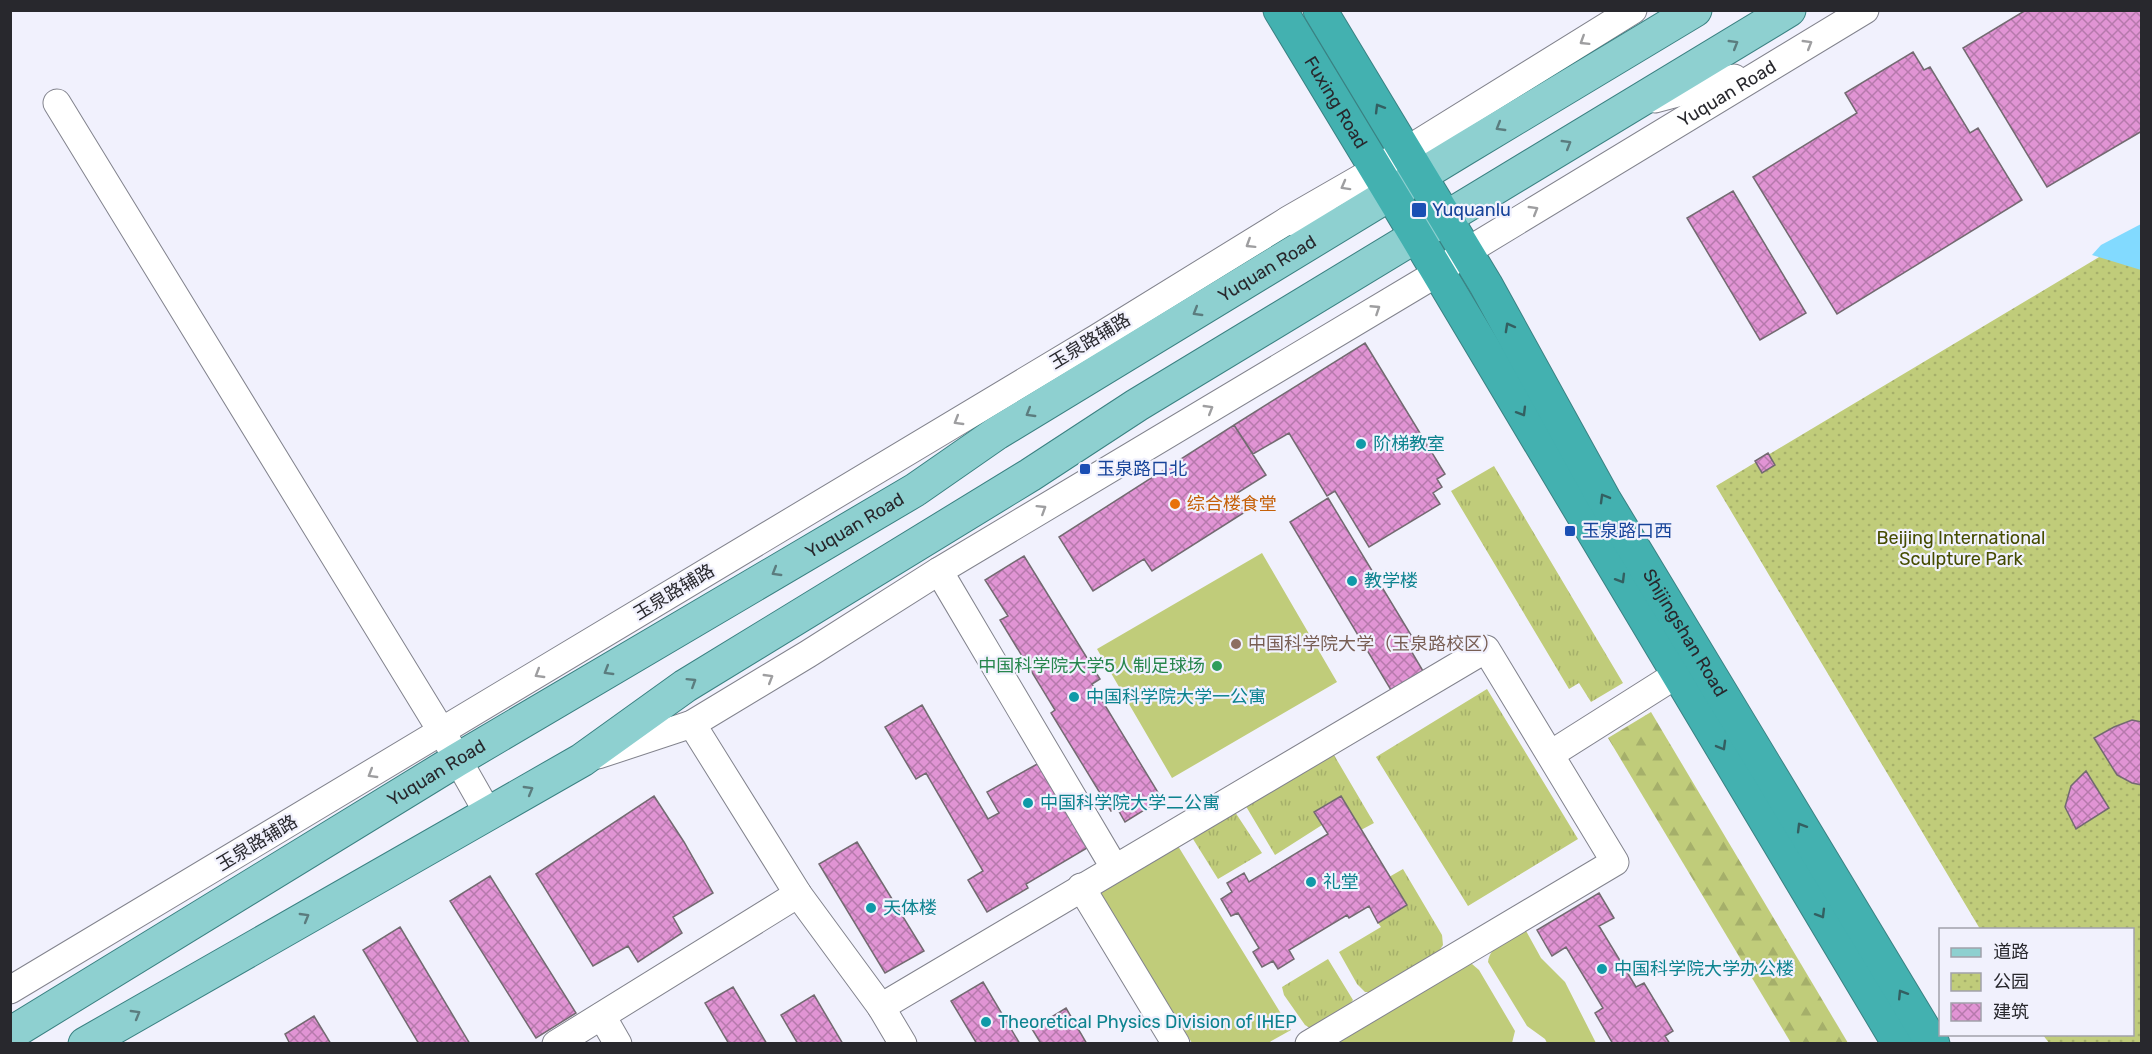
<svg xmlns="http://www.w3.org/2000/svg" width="2152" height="1054" font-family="Rubik,'Noto Sans SC',sans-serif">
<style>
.grass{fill:url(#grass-tufts)}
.forest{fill:url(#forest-firs)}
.park{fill:url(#park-dots)}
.garden{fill:#c0cc7a}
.water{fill:#82daff}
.building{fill:url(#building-cross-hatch);stroke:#736a71;stroke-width:1.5}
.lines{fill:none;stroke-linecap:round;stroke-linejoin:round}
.minor-casing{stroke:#82838d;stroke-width:29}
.major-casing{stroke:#3a8182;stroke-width:35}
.highway-casing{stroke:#3a8182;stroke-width:35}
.minor{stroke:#fff;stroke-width:27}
.major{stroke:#8ed0d0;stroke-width:33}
.highway{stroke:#43b1b0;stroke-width:33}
.oneway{stroke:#9e9ea0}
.oneway2{stroke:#5b7c7e}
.oneway3{stroke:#335f61}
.transit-dot{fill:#1a4fb4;stroke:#f1f1fd;stroke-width:2}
.culture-dot{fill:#0f9aa8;stroke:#f1f1fd;stroke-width:2}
.food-dot{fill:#e8710a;stroke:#f1f1fd;stroke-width:2}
.education-dot{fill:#8d6e63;stroke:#f1f1fd;stroke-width:2}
.leisure-dot{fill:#2e9e5b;stroke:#f1f1fd;stroke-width:2}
.labels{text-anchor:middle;stroke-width:4.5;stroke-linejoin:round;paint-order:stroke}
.street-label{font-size:18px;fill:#28282d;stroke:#f1f1fd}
.transit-label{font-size:18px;fill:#164399;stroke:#f1f1fd;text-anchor:start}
.culture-label{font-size:18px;fill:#0d838f;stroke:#f1f1fd;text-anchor:start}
.food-label{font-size:18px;fill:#c56008;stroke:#f1f1fd;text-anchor:start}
.park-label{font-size:18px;fill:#454c00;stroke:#f1f1fd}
.education-label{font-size:18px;fill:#785e54;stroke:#f1f1fd;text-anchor:start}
.leisure-label{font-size:18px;fill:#27864d;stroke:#f1f1fd;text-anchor:end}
</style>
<defs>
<pattern id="grass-tufts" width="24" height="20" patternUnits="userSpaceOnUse" patternTransform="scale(1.5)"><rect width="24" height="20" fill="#c0cc7a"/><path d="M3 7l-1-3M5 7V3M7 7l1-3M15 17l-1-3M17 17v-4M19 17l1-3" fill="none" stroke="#a5af6a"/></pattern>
<pattern id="forest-firs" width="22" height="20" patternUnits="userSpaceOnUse" patternTransform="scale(1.5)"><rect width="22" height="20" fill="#c0cc7a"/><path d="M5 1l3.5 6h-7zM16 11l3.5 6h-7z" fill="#a5af6a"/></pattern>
<pattern id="park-dots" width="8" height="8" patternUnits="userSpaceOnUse" patternTransform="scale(1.5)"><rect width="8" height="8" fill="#c0cc7a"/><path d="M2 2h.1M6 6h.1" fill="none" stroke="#a5af6a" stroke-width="1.8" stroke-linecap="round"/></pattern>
<pattern id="building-cross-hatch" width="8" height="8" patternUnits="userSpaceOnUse" patternTransform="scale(1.5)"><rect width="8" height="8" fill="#e194d4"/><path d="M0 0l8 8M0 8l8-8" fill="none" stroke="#b679ac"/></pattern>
</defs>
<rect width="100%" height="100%" fill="#f1f1fd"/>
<path class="grass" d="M1494,466L1623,683L1591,702L1579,683L1569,689L1451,491Z
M1487,689L1578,839L1468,906L1376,757Z
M1328,753L1334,755L1374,823L1361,830L1315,812L1322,825L1275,855L1244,803Z
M1235,812L1262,853L1218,879L1193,839L1194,835Z
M1403,869L1442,935L1443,945L1439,951L1372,992H1365L1357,984L1339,952L1381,927L1378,923L1407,905L1389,877Z
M1328,959L1353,1000L1349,1005L1310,1028L1305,1025L1284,995L1282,987Z"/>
<path class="forest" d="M1651,712L1848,1043H1791L1608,738Z"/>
<path class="park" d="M2141,232V1043H2049L2043,1035L2132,1034V930L1980,929L1716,486Z"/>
<path class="garden" d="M1262,553L1337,682L1172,778L1097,649Z
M1178,846L1291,1030L1268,1043H1192L1100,893Z
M1525,929L1541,958L1565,982L1596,1043H1547L1545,1039L1527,1026L1488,962C1490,945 1511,937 1525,929Z
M1472,964L1479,970L1515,1031L1512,1043L1327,1044L1463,966Z"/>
<path class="water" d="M2141,224V270L2092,255L2101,245Z"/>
<path class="building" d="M2026,10H2142V131L2047,187L1963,48Z
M1913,52L1924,70L1930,67L1970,133L1978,128L2022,200L1837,314L1753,177L1857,113L1845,93Z
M1733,191L1806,313L1760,340L1687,218Z
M1365,343L1445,474L1437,479L1442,487L1433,493L1440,504L1369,547L1335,491L1327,496L1289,433L1253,454L1234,425Z
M1234,425L1266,475L1234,495L1245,512L1152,571L1144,559L1093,591L1059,537Z
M1768,453L1775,465L1762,473L1755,461Z
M1328,498L1414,640L1407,644L1423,671L1391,690L1290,522Z
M1024,556L1100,679L1092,684L1162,799L1125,822L1117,808L1111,811L1051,713L1055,710L1000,620L1008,616L985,580Z
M922,705L988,819L999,813L987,792L1039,763L1087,848L1026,884L1028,888L987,912L968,880L983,871L926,773L916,779L885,727Z
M2132,720L2142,722V785L2132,783L2117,775L2094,738L2114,727Z
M2086,771L2109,808L2076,829L2065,807L2071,786Z
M654,796L684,842L713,893L673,917L682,933L638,962L628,946L593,966L536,874Z
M1341,796L1407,905L1378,923L1369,906L1349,918L1347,915L1289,950L1294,959L1278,969L1273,961L1262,967L1253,952L1259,948L1238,913L1231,916L1221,899L1232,892L1227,883L1244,873L1249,882L1328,834L1314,812Z
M857,842L924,951L885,973L819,864Z
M490,876L576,1013L536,1038L450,901Z
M1599,893L1614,918L1599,926L1636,987L1644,983L1673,1031L1665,1036L1670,1044H1613L1595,1013L1603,1008L1566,947L1552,956L1537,930Z
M400,927L470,1044H419L363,950Z
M983,982L1020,1044H977L951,1001Z
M733,987L767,1044H729L705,1003Z
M814,995L843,1044H798L781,1015Z
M1066,1008L1087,1044H1038L1040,1042L1032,1029Z
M314,1016L331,1044H290L285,1034Z"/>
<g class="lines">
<defs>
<g id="minor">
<path d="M1655,99L1734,78"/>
<path d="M57,103L442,732L488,813"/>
<path d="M1288,220L1375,170L1633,10"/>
<path d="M939,571L1114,867"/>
<path d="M692,724L798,894L881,1007L903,1044"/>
<path d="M1551,754L1679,673"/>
<path id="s1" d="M598,755L692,724L808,654L939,571L1429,278L1466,252L1865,10"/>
<path d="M1081,887L1176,1044"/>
<path d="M10,990L1097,338L1285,222L1311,219L1344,222"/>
<path d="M881,1007L1486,649L1615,862L1309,1044"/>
<path d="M602,1016L618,1044"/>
<path d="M556,1044L798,894"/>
</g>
<g id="major">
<path id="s2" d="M10,1034L457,760L915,490L997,433L1464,149L1695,10"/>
<path d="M85,1044L582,760L685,686L1030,475L1137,405L1789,10"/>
</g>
<g id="highway">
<path id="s3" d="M1280,10L1416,235L1899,1044"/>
<path id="s4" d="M1320,10L1486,285L1604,499L1933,1044"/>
</g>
</defs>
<use href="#minor" class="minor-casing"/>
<use href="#major" class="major-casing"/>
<use href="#highway" class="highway-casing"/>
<use href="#minor" class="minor"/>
<use href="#major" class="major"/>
<use href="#highway" class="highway"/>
</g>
<defs><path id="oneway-chevron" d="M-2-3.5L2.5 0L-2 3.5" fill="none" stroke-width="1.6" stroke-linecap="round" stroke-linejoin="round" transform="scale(1.5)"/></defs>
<g class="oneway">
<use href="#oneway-chevron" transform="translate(1584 41) rotate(148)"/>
<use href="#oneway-chevron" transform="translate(1808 44) rotate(-31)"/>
<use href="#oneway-chevron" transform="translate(1345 186) rotate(151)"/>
<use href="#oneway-chevron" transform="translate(1534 210) rotate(-31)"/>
<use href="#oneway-chevron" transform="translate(1250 244) rotate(148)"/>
<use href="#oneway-chevron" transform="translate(1376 309) rotate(-33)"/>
<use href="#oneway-chevron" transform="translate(1209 409) rotate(-31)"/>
<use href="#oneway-chevron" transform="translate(958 421) rotate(149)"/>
<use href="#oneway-chevron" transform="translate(1042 509) rotate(-32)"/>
<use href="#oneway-chevron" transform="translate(539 674) rotate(149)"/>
<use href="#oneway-chevron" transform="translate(769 678) rotate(-31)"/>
<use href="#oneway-chevron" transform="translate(372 774) rotate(149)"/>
</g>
<g class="oneway2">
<use href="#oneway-chevron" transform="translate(1734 44) rotate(-31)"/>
<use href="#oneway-chevron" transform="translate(1500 127) rotate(149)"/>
<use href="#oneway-chevron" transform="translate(1567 144) rotate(-31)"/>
<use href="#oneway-chevron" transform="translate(1197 312) rotate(149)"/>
<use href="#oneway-chevron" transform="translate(1030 413) rotate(149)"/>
<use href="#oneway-chevron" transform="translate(776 572) rotate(149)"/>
<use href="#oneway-chevron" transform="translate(608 671) rotate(149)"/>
<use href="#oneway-chevron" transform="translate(692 682) rotate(-32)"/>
<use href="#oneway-chevron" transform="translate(529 790) rotate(-30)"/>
<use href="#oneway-chevron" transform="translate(305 917) rotate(-30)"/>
<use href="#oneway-chevron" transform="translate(136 1014) rotate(-30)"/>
</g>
<g class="oneway3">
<use href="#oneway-chevron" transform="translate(1379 108) rotate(-121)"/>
<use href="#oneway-chevron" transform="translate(1509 327) rotate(-119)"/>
<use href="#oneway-chevron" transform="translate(1522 412) rotate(59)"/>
<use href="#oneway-chevron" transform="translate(1604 498) rotate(-120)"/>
<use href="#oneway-chevron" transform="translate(1621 579) rotate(59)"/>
<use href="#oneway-chevron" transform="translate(1722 746) rotate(60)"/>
<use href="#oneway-chevron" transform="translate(1801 827) rotate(-121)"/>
<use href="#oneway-chevron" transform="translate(1821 914) rotate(59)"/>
<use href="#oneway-chevron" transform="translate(1902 994) rotate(-122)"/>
</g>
<g class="transit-dot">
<rect x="1411" y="202" width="16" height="16" rx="3"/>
<rect x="1079" y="463" width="12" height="12" rx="3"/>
<rect x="1564" y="525" width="12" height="12" rx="3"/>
</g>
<g class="culture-dot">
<circle cx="1361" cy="444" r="6"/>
<circle cx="1352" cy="581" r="6"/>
<circle cx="1074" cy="697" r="6"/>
<circle cx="1028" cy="803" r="6"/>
<circle cx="1311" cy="882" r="6"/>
<circle cx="871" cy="908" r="6"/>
<circle cx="1602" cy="969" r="6"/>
<circle cx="986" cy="1022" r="6"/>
</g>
<circle class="food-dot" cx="1175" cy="504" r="6"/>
<circle class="education-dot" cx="1236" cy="644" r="6"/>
<circle class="leisure-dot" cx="1217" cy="666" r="6"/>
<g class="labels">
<g class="street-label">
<text dy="6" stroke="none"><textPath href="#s1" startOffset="1311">Yuquan Road</textPath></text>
<text dy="6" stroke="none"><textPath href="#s3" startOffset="108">Fuxing Road</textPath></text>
<text dy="6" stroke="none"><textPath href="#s2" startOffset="1472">Yuquan Road</textPath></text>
<text transform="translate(1090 341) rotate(-31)" y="6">玉泉路辅路</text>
<text dy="6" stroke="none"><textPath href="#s2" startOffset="986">Yuquan Road</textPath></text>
<text transform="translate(674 592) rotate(-31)" y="6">玉泉路辅路</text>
<text dy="6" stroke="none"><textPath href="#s4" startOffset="722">Shijingshan Road</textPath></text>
<text dy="6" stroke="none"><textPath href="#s2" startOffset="500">Yuquan Road</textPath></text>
<text transform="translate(257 843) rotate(-31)" y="6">玉泉路辅路</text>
</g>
<g class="transit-label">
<text x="1432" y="216">Yuquanlu</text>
<text x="1097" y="475">玉泉路口北</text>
<text x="1582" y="537">玉泉路口西</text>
</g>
<g class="culture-label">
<text x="1373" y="450">阶梯教室</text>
<text x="1364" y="587">教学楼</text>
<text x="1086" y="703">中国科学院大学一公寓</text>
<text x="1040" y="809">中国科学院大学二公寓</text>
<text x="1323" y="888">礼堂</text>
<text x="883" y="914">天体楼</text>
<text x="1614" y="975">中国科学院大学办公楼</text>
<text x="998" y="1028">Theoretical Physics Division of IHEP</text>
</g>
<g class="food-label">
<text x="1187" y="510">综合楼食堂</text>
</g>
<g class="park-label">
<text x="1961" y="544">Beijing International<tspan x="1961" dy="21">Sculpture Park</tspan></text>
</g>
<g class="education-label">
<text x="1248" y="650">中国科学院大学（玉泉路校区）</text>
</g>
<g class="leisure-label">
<text x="1205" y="672">中国科学院大学5人制足球场</text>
</g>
</g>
<rect width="2152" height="1054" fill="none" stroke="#28282d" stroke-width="24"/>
<rect x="1939" y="928" width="195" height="108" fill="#f1f1fd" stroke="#a1a1aa" stroke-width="1.5"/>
<rect x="1951" y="948" width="30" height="9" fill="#8ed0d0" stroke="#a1a1aa" stroke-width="1.5"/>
<text x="1993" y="958" font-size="18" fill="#28282d">道路</text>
<rect x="1951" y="973" width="30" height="18" fill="url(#park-dots)" stroke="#a1a1aa" stroke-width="1.5"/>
<text x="1993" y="988" font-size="18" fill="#28282d">公园</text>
<rect x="1951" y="1003" width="30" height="18" fill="url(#building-cross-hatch)" stroke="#a1a1aa" stroke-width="1.5"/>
<text x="1993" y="1018" font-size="18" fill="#28282d">建筑</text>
</svg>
